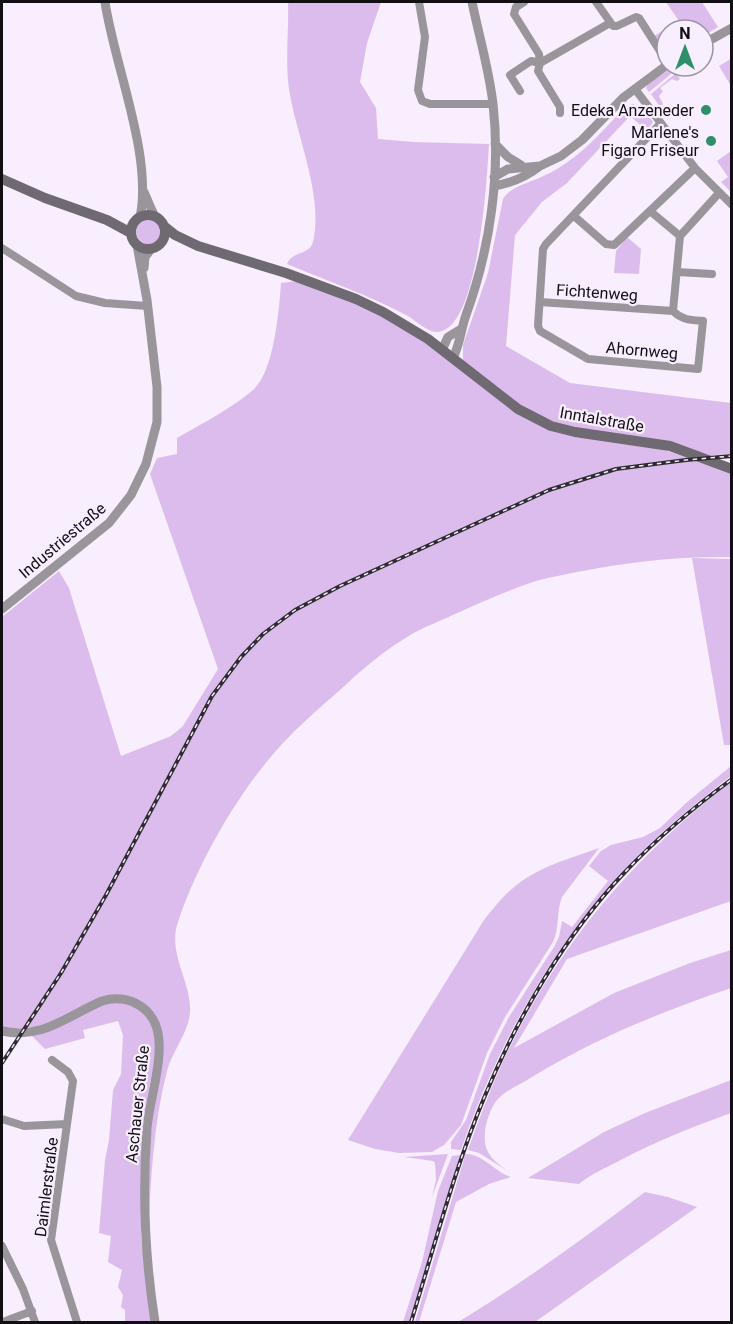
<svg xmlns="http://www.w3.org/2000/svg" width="733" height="1324" font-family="Roboto,sans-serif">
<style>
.green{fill:#dbbced}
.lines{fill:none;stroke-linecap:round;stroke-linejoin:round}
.minor{stroke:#99959b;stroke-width:8}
.tertiary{stroke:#99959b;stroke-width:9}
.secondary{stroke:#6f6972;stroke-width:10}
.rail-casing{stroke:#2f2b32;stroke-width:4}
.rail{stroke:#f8eefe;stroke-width:1.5;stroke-dasharray:4.5;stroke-linecap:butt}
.poi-dot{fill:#2e8f68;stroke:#f8eefe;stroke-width:2}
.labels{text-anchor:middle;stroke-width:4.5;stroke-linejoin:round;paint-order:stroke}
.poi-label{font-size:16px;fill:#120f14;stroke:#f8eefe;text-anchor:end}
.street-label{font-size:16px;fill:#120f14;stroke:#f8eefe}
</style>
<rect width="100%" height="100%" fill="#f8eefe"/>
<path class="green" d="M288,2H381L367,43L360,82L376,108L378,139L414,142L489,144C487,175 479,334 436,332C426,331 416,321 408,316C369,295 327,281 287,264C292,251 310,255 313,242C324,196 296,135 289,89C285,60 289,31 288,2Z
M666,2H702L718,27L703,36V30H667V54L654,36L679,21Z
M731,59V86L719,66Z
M674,66L677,69L649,92L646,88L648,84Z
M676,73L680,79L677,81L672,79L660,88L663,91L659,96L663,104L660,107L651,94Z
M633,104L644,109L653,122L647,131L630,116L567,183L542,202L515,235L506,346L570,383L731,403V454L704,456L562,427L530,412L463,363V345L488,273L503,199C510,187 526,184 539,178C575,163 597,137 623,109Z
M731,151V192L721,182L728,177L717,161Z
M136 231a13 13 0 1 1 26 0a13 13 0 1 1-26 0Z
M627,237L641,249L639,274L614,273L616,251Z
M297,281L356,303L408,330L528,417L650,445L731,473V557C679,556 628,562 577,572C564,575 549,577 536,581C509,590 481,602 455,614C441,621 426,626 412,634C386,649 361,670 339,691C319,708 300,725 282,744C239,791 198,862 178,922C167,954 192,982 190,1013C188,1034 172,1051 167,1071C153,1125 151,1180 148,1235L149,1160L158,1022L122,996L46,1027L2,1029V617L59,571L69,588L121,756L171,736L183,726L218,669L150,474L157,458L177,454V438C201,424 231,409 253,390C274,372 279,311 281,283Z
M692,558L731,559V745H724Z
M731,766V776C693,805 655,836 622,872C549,951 496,1048 461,1150L451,1149V1142L466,1120L490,1054L509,1017L554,947L559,937L562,921L572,927L608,881L589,866L601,851L611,845L643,837L660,828L686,803Z
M731,782V901L567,959L514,1048L614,993L690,963L731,950V988C659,1013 598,1037 532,1077C521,1084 506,1090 497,1100C488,1111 480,1138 488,1152C493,1161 503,1168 511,1173L479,1153L468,1150C479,1119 491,1087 505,1057C559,944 632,858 731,782Z
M599,848L562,897C556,912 560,927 553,942L505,1017L487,1053L461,1125L444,1145L432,1152L399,1153L375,1149L348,1140L484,920C493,909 502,897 513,888C537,867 569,859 599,848Z
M110,1001L137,1006L148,1018L154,1030L156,1053L147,1099L143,1128L141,1236L152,1322H125V1310L121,1307L123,1295L118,1287L122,1270L108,1262L111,1236L99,1233L105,1160L109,1140L113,1090L121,1074L123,1035L118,1021L83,1030L85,1038L45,1049L32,1036C60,1031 82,1008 110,1001Z
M731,1080V1113C693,1127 656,1141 619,1161C605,1168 591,1174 579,1184L528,1178L604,1132L645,1113Z
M448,1154L432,1197L436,1180L435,1163L433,1161L404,1157Z
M467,1154C484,1155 495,1172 511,1177L489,1184L456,1202L419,1322H415L464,1159L460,1158L409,1322H403L422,1262L438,1191L452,1156Z
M645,1192L668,1197L697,1207L535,1322H458C523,1283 584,1238 645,1192Z"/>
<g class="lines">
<path class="minor" d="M419,2L425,37L418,90L422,101L430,104H493
M524,2L516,7L514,14L539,54L540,63L610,23
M596,2L613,26H617L636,17L639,18L667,62
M635,89L695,168L732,205
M520,91L510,75L531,61L540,63L538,71L560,107V113
M661,123L546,244L543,249L538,326L540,331L588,359L698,369L703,321C690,320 682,320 673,311
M650,211L680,236
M574,216L606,244L614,245L695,168
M2,248L76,296L105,303L147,306
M677,272L712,274
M540,302L673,311
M673,311L680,236L719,193
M52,1060L68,1072L73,1081L51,1240L77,1322
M2,1119L24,1126L67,1124
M2,1246L23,1289L35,1322
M3,1322L32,1311"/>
<path class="tertiary" d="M105,2C114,64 153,156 140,217
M703,44L732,28
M495,144L508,157L521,165
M494,177L508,169L540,166L561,156L582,140L624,97L667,65
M494,186C512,183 526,177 540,166
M144,192L154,215
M144,268L145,257L151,249
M442,350L448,337L461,329
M453,358C460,344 461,329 466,315C490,249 501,174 493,104C489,69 479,36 472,2
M2,609L109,523L131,495L146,464L157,422V387L147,300L137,245
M2,1031C42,1040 67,1016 102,1001C126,994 150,1005 157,1029C165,1057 149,1100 147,1129C142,1195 145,1258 155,1322"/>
<path class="secondary" d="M2,179L45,198L107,220L131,233
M131 232a17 17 0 1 1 34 0a17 17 0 1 1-34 0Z
M165,227L175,235L198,246L286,273L356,299L383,312L428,339L518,409L551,426L575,432L670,446L732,469"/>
<defs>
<path id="rail" d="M2,1063L61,973L106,895L212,696L241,657L263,634L295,610L340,586L549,490L616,469L686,460L732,456
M411,1322C434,1248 454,1170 484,1098C517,1018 565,935 625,872C658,837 694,807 732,779"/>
</defs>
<use href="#rail" class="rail-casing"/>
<use href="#rail" class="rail"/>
</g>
<g class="poi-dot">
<circle cx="706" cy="110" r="6"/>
<circle cx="711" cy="141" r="6"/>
</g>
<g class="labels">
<g class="poi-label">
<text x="694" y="116">Edeka Anzeneder</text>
<text x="699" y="138">Marlene's<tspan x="699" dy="18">Figaro Friseur</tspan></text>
</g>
<g class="street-label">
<text transform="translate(597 292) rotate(4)" y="6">Fichtenweg</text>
<text transform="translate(642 350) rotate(5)" y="6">Ahornweg</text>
<text transform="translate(602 419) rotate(10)" y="6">Inntalstraße</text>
<text transform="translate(62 540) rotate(-40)" y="6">Industriestraße</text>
<text transform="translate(137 1104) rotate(-84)" y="6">Aschauer Straße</text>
<text transform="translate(46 1187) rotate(-83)" y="6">Daimlerstraße</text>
</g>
</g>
<rect width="733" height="1324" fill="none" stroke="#120f14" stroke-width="6"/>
<g transform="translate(685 48)"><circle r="28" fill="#f8eefe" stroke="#9c95a0" stroke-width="1.5"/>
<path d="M0-4.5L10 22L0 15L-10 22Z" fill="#2e8f68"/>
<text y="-9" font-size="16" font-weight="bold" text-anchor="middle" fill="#120f14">N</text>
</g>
</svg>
